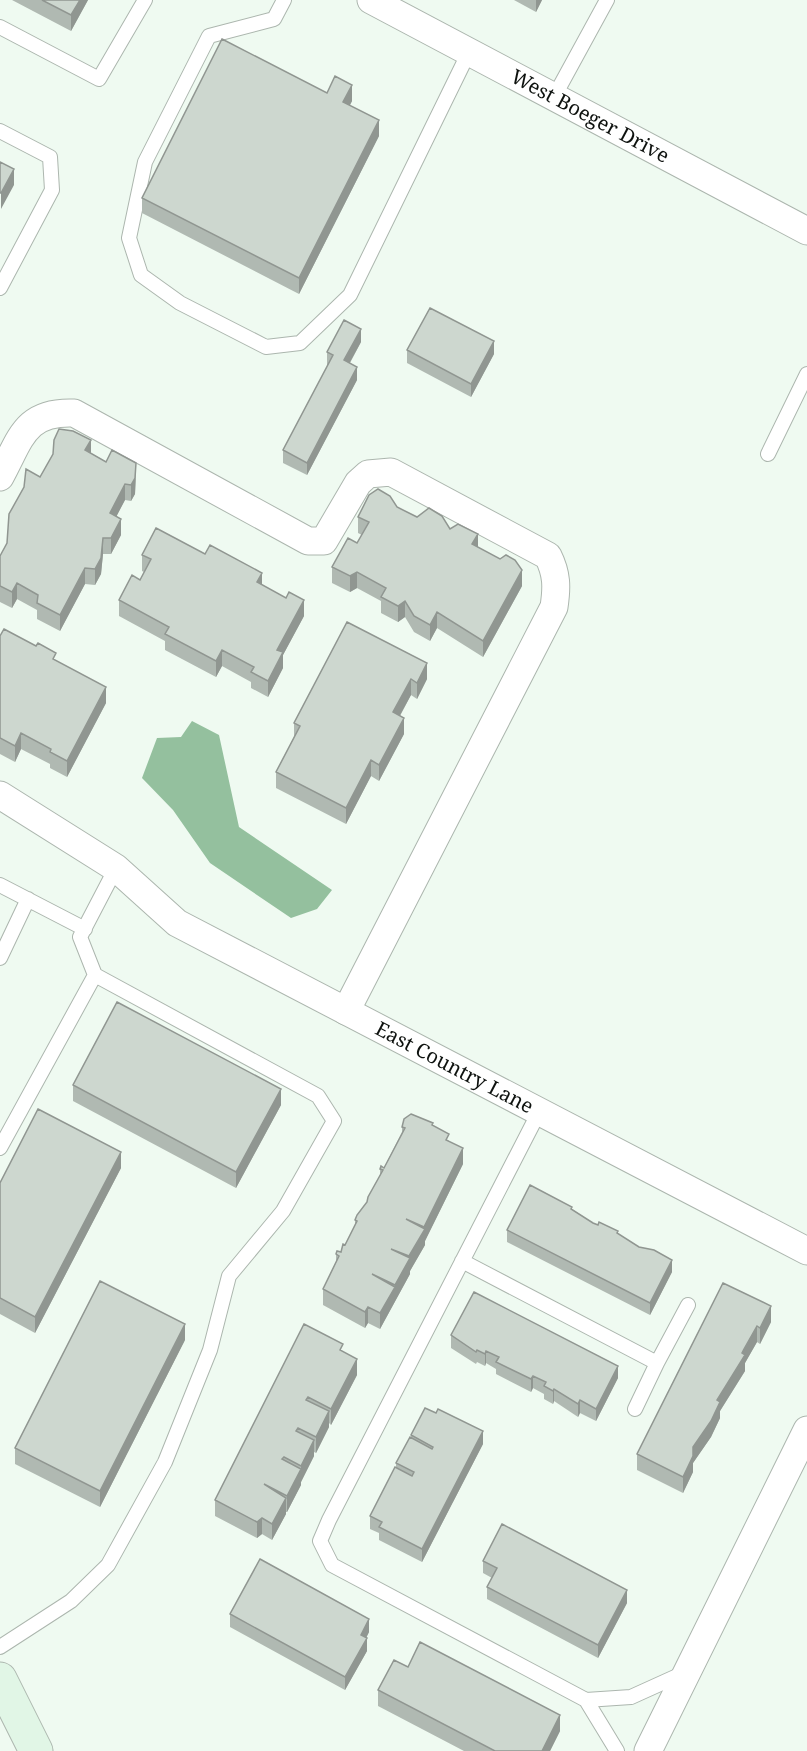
<svg xmlns="http://www.w3.org/2000/svg" width="807" height="1751" font-family="'Noto Serif',serif">
<style>
.water{fill:#94c09e}
.lines{fill:none;stroke-linecap:round;stroke-linejoin:round}
.lane-casing{stroke:#acb6ae;stroke-width:16}
.street-casing{stroke:#acb6ae;stroke-width:29}
.secondary-casing{stroke:#acb6ae;stroke-width:35}
.lane{stroke:#fff;stroke-width:14}
.street{stroke:#fff;stroke-width:27}
.secondary{stroke:#e1f6e6;stroke-width:33}
.wall{fill:#b0b9b2}
.shaded-wall{fill:#909691}
.building{fill:#cdd7cf;stroke:#909691;stroke-width:1.5}
.labels{text-anchor:middle;stroke-width:4.5;stroke-linejoin:round;paint-order:stroke}
.street-label{font-size:20px;fill:#0e120f;stroke:#fff}
</style>
<rect width="100%" height="100%" fill="#effaf1"/>
<path class="water" d="M192,721L219,735L239,827L332,890L317,909L291,918L210,863L173,810L142,778L157,738L181,737Z"/>
<g class="lines">
<defs>
<path id="lane" d="M284,0L274,19L209,36L145,162L129,238L141,275L180,303L266,347L300,343L350,295L469,52
M0,27L99,79L145,0
M554,97L607,0
M0,131L50,157L52,190L0,288
M768,454L807,374
M0,885L85,929
M0,958L28,899
M539,1112L329,1520L320,1541L332,1565L586,1700L617,1751
M0,1148L95,975
M462,1261L657,1363L688,1305
M635,1409L657,1363
M0,1647L71,1601L108,1565L165,1462L210,1350L229,1276L283,1211L334,1121L318,1096L95,975L80,937L116,868
M586,1700L631,1697L684,1673"/>
<g id="street">
<path id="s1" d="M371,0L807,231"/>
<path d="M0,477C21,439 24,411 74,413L308,541H324L358,483L368,474L391,472L548,556C557,574 557,587 554,607L346,1011"/>
<path id="s2" d="M0,795L116,868L177,923L807,1251"/>
<path d="M648,1751L807,1430"/>
</g>
<path id="secondary" d="M0,1679L36,1751"/>
</defs>
<use href="#lane" class="lane-casing"/>
<use href="#street" class="street-casing"/>
<use href="#secondary" class="secondary-casing"/>
<use href="#lane" class="lane"/>
<use href="#street" class="street"/>
<use href="#secondary" class="secondary"/>
</g>
<path class="wall" d="M12,0H88L71,31Z
M514,0H542L536,12Z
M327,93L352,101L350,105L379,136L299,294L142,213V198Z
M361,342L350,363L357,380L307,475L283,463V450L328,365H327V352Z
M407,350L494,354L471,397L407,363Z
M91,453L136,479L135,494L131,501L125,500L116,516L121,535L111,554H103L101,574L95,585L85,584L60,631L37,619V610L17,599L12,608L0,602V556Z
M397,507L417,517L450,529L478,547L522,586L483,657L437,628L430,641L414,632L405,617L398,622L381,613V601L357,588L350,592L332,583V567L357,543L362,535L358,533V517Z
M142,555L262,585L304,616L283,655V668L268,697L251,688V682L222,666L216,677L165,650V641L119,616V600L140,580L144,572L142,571Z
M347,622L427,679L417,699L411,695L400,716L404,734L379,781L371,776L346,824L276,788V772L294,737V723Z
M0,636L56,661L106,703L67,777L50,768V764L21,749L15,762L0,754Z
M73,1085L281,1105L236,1188L73,1101Z
M433,1126L449,1141L463,1164L425,1241V1245L410,1271V1274L380,1329L368,1323L365,1328L323,1305V1289L336,1262V1254L341,1252L355,1225V1220L367,1202L380,1175V1169L384,1168L402,1132V1127Z
M121,1168L35,1333L0,1314V1183Z
M572,1209L593,1223L618,1234L639,1247L672,1272L650,1315L507,1242V1230Z
M723,1283L771,1322L760,1344L757,1342L745,1363V1371L720,1411V1418L711,1437L693,1463V1472L683,1493L637,1470V1454Z
M451,1335L618,1378L596,1421L580,1413L578,1417L554,1401L553,1404L544,1399V1394L533,1388L531,1392L496,1374V1369L486,1363L485,1366L477,1362L476,1364L451,1348Z
M185,1340L100,1507L15,1464V1448Z
M343,1351L357,1375L331,1425L329,1423V1427L316,1453L314,1452V1456L301,1482V1485L287,1512H286V1514L272,1540L262,1534L257,1538L215,1516V1500Z
M411,1435L483,1444L422,1562L379,1540V1533L370,1529V1516L396,1467V1463L411,1438Z
M483,1561L627,1603L598,1658L487,1599V1587L492,1578L483,1573Z
M230,1614L369,1632L366,1638L367,1651L345,1690L230,1627Z
M378,1690L560,1731L550,1751H464L378,1706Z"/>
<path class="shaded-wall" d="M80,0H88L71,31V15Z
M536,0H542L536,12Z
M352,85V101L343,118V102Z
M379,120V136L299,294V278Z
M14,169V185L1,209V193Z
M361,329V342L344,373V360Z
M494,341V354L471,397V384Z
M357,367V380L307,475V463Z
M91,440V456L85,450Z
M136,463L135,494L131,501V485Z
M125,484V500L110,529V513Z
M121,519V535L111,554V538Z
M478,534V550L472,544Z
M103,538V554L101,574L95,585V569Z
M85,568V584L60,631V615Z
M522,570V586L483,657V641Z
M357,572V588L350,592V576Z
M262,573V589L257,582Z
M17,583V599L12,608V592Z
M304,600V616L283,655V668L268,697V681L277,650Z
M405,601V617L398,622V606Z
M437,612V628L430,641V625Z
M222,650V666L216,677V661Z
M427,663V679L417,699V683Z
M411,679V695L393,728V712Z
M106,687V703L67,777V761Z
M404,718V734L379,781V765Z
M21,733V749L15,762V746Z
M371,760V776L346,824V808Z
M281,1089V1105L236,1188V1172Z
M463,1148V1164L425,1241V1245L410,1271V1274L380,1329V1313L409,1259V1256L424,1231V1227Z
M121,1152V1168L35,1333V1317Z
M672,1260V1272L650,1315V1303Z
M771,1306V1322L760,1344V1328Z
M368,1307V1323L365,1328V1312Z
M185,1324V1340L100,1507V1491Z
M757,1326V1342L745,1363V1371L720,1411V1418L711,1437L693,1463V1472L683,1493V1477L693,1447L742,1353Z
M486,1351V1363L485,1366V1354Z
M357,1359V1375L331,1425V1409Z
M618,1366V1378L596,1421V1409Z
M533,1376V1388L531,1392V1379Z
M554,1389V1401L553,1404V1391Z
M580,1400V1413L578,1417V1404Z
M329,1411V1427L316,1453V1437Z
M483,1431V1444L422,1562V1549Z
M314,1440V1456L301,1482V1466Z
M301,1469V1485L287,1512V1496Z
M286,1498V1514L272,1540V1524Z
M262,1518V1534L257,1538V1522Z
M627,1590V1603L598,1658V1645Z
M369,1619V1632L361,1648V1635Z
M367,1638V1651L345,1690V1677Z
M560,1715V1731L550,1751H542Z"/>
<path class="building" d="M42,0H80L71,15Z
M222,39L327,93L335,76L352,85L343,102L379,120L299,278L142,198Z
M0,162L14,169L1,193H0Z
M430,308L494,341L471,384L407,350Z
M344,320L361,329L344,360L357,367L307,463L283,450L333,355L327,352Z
M59,429L73,431L91,440L85,450L106,462L112,450L136,463L135,478L131,485L125,484L110,513L121,519L111,538H103L101,558L95,569L85,568L60,615L37,603L38,595L17,583L12,592L0,586V556L7,543L9,514L24,487L26,469L40,477L53,454L54,440Z
M378,489L390,496L397,507L417,517L429,508L442,516L450,529L458,524L478,534L472,544L500,559L506,555L515,560L522,570L483,641L437,612L430,625L414,616L405,601L398,606L381,597L386,588L357,572L350,576L332,567L348,538L357,543L369,522L358,517L369,495Z
M156,528L205,554L210,545L262,573L257,582L286,598L289,592L304,600L277,650L283,652L268,681L251,672L254,667L222,650L216,661L165,634L169,627L119,600L132,575L140,580L151,559L142,555Z
M347,622L427,663L417,683L411,679L393,712L404,718L379,765L371,760L346,808L276,772L300,726L294,723Z
M4,629L36,646L38,643L56,653L53,659L106,687L67,761L50,752L51,749L21,733L15,746L0,738V636Z
M117,1002L281,1089L236,1172L73,1085Z
M38,1109L121,1152L35,1317L0,1298V1183Z
M411,1114L433,1123L432,1125L449,1134L446,1140L463,1148L424,1227L406,1219L425,1229L409,1256L391,1249L410,1258L395,1285L372,1274L395,1287L380,1313L368,1307L365,1312L323,1289L339,1256L336,1254L337,1251L341,1252L343,1244L345,1245L357,1221L355,1220L357,1215L367,1202L368,1197L383,1170L380,1169L381,1166L384,1168L405,1128L402,1127L404,1119Z
M530,1185L572,1207L571,1209L593,1223L598,1225L599,1222L618,1231L617,1233L639,1247L654,1250L672,1260L650,1303L507,1230Z
M100,1281L185,1324L100,1491L15,1448Z
M723,1283L771,1306L760,1328L757,1326L744,1349L742,1353L745,1355L717,1400L720,1402L711,1421L693,1447V1456L683,1477L637,1454Z
M474,1292L618,1366L596,1409L580,1400L578,1404L554,1389L553,1391L544,1386L546,1382L533,1376L531,1379L496,1362L499,1357L486,1351L485,1354L477,1350L476,1352L451,1335Z
M304,1324L343,1344L340,1350L357,1359L331,1409L308,1397L306,1400L329,1411L316,1437L298,1428L296,1431L314,1440L301,1466L284,1457L282,1459L301,1469L287,1496L264,1484L286,1498L272,1524L262,1518L257,1522L215,1500Z
M425,1408L436,1413L438,1409L483,1431L422,1549L379,1527L382,1522L370,1516L395,1467L412,1476L414,1472L396,1463L410,1437L432,1449L433,1447L411,1435Z
M502,1524L627,1590L598,1645L487,1587L497,1568L483,1561Z
M260,1559L369,1619L361,1635L367,1638L345,1677L230,1614Z
M420,1642L560,1715L542,1751H495L378,1690L394,1660L408,1667Z"/>
<g class="labels">
<g class="street-label">
<text dy="7" stroke="none"><textPath href="#s1" startOffset="248">West Boeger Drive</textPath></text>
<text dy="7" stroke="none"><textPath href="#s2" startOffset="532">East Country Lane</textPath></text>
</g>
</g>
</svg>
